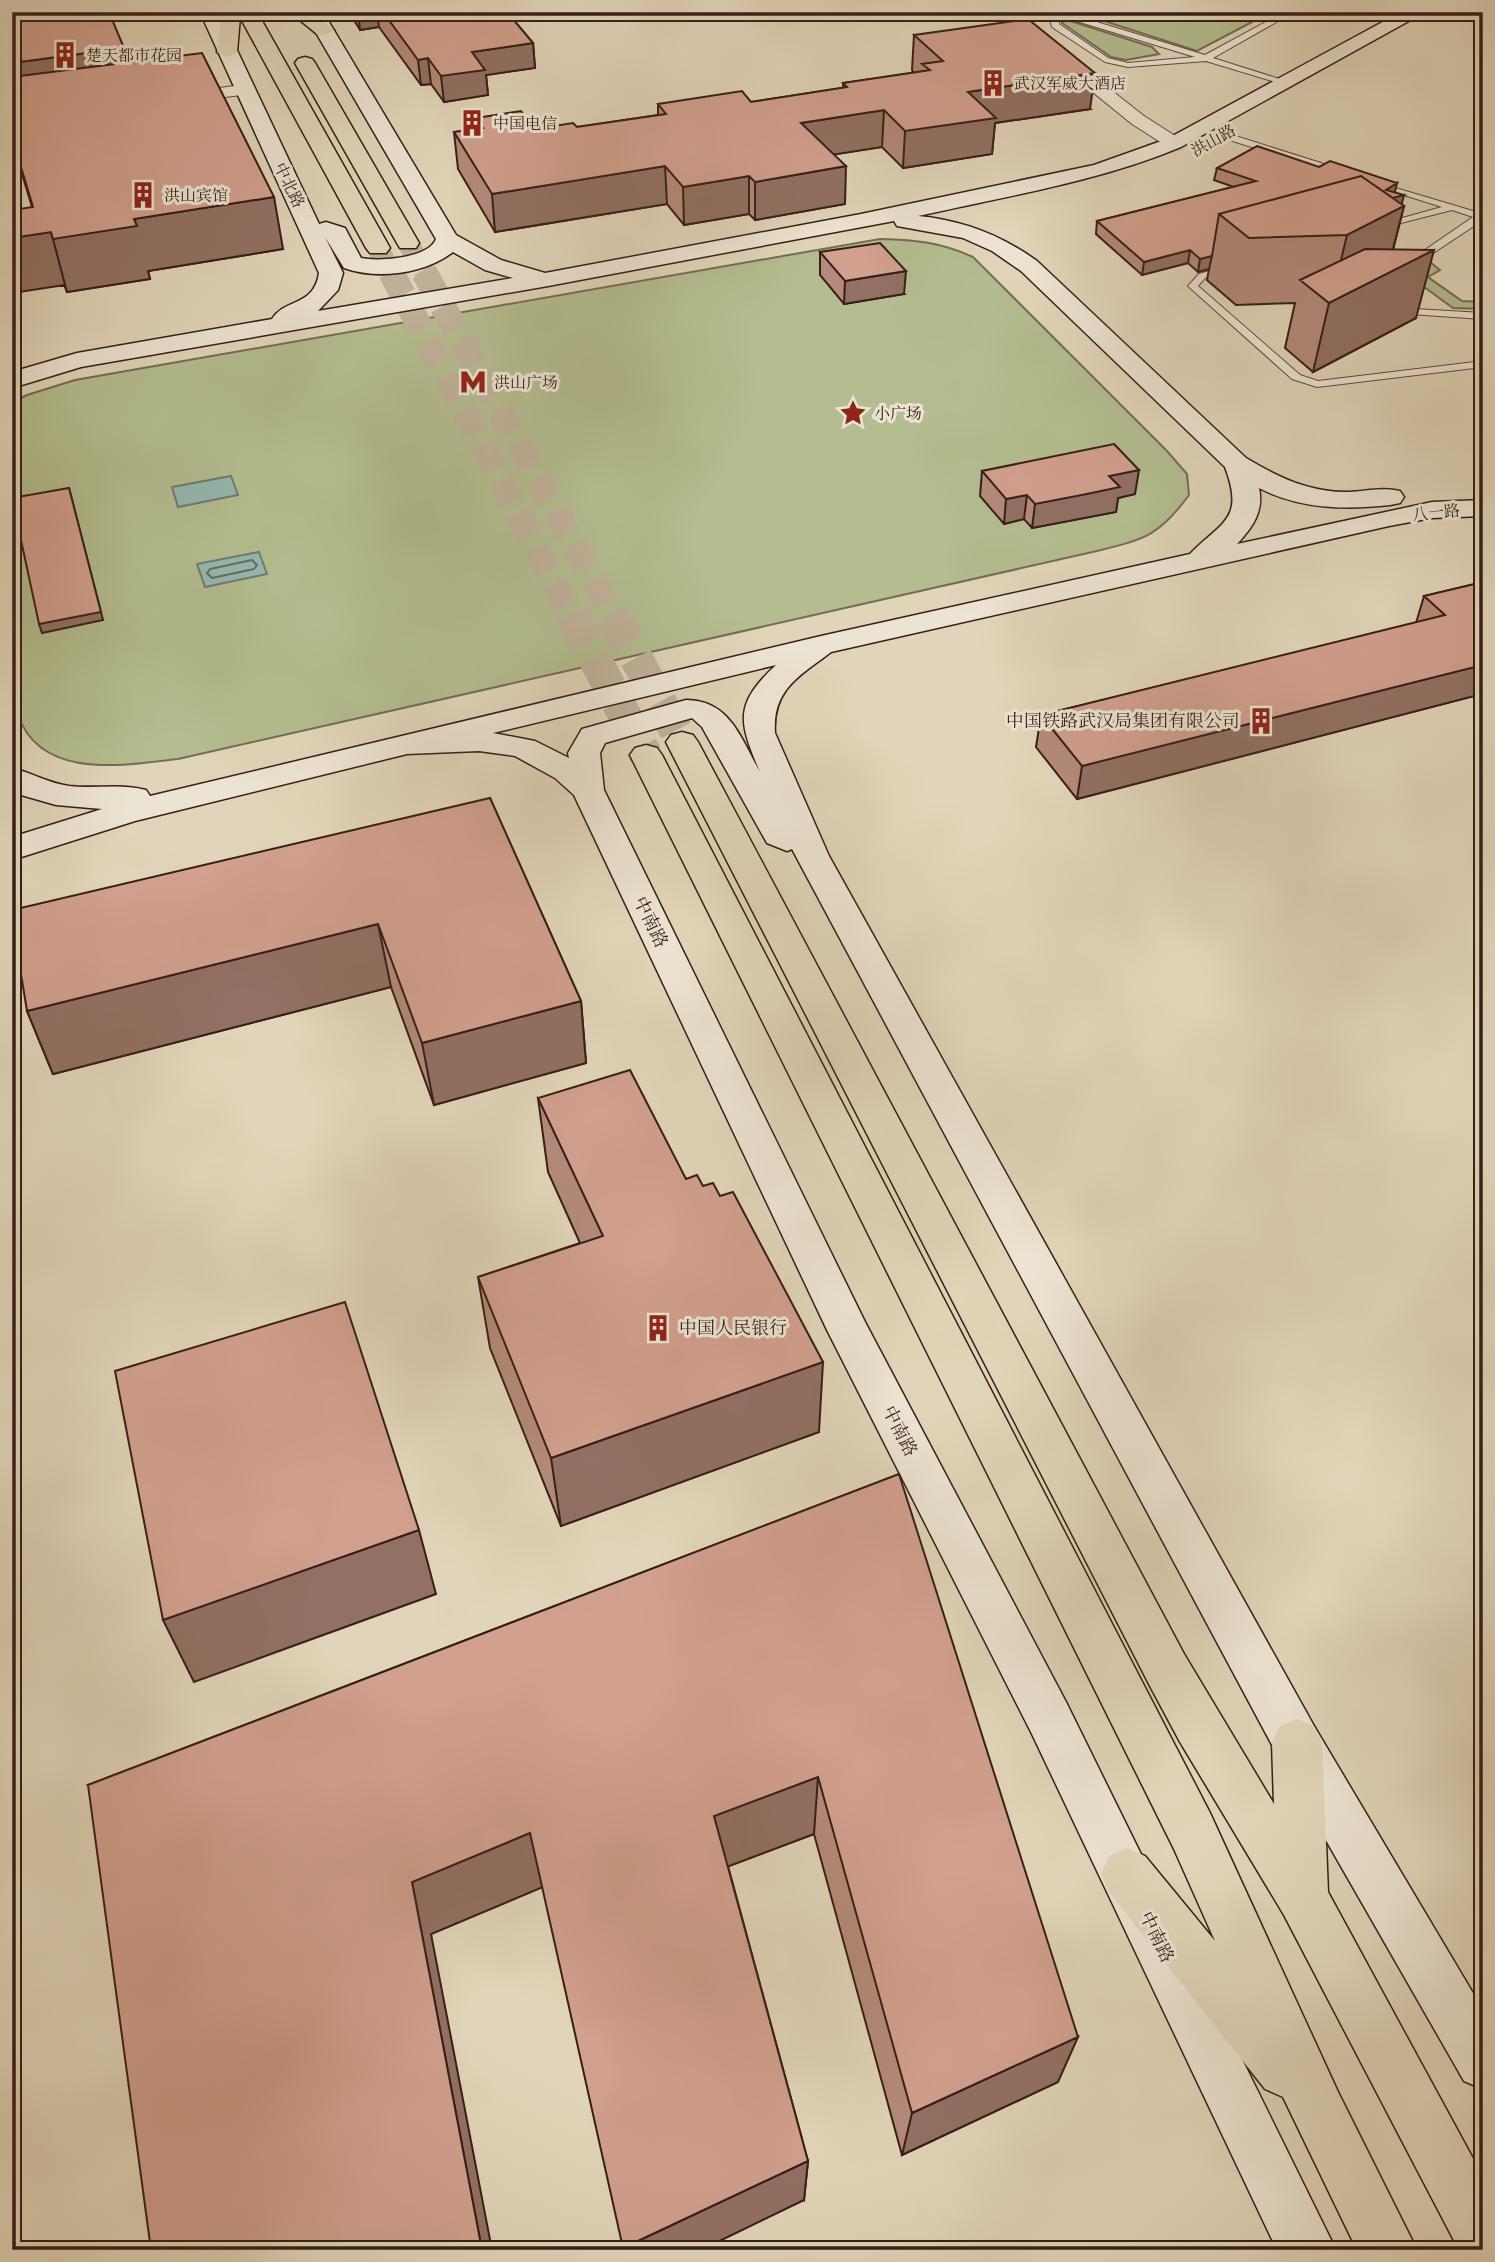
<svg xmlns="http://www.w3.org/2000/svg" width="1495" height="2262" font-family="'Libre Caslon Text','Noto Serif SC',serif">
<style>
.green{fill:#b3bd8f;stroke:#746e53;stroke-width:2}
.water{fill:#94b9af;stroke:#6e7b72;stroke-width:2}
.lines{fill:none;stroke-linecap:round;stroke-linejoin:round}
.shore{stroke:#646c63;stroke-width:2}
.primary-tunnel-far2{stroke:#bfb199;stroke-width:21;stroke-dasharray:21 10;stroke-linecap:butt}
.primary-tunnel-far1{stroke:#bfb199;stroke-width:26;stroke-dasharray:26 13;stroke-linecap:butt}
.primary-tunnel{stroke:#bfb199;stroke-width:33;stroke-dasharray:33 17;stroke-linecap:butt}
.service-casing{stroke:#604c40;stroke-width:2}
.minor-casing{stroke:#604c40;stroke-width:2}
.secondary-casing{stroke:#351f17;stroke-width:3}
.primary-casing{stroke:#351f17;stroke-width:3}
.service{fill:#ece4d2;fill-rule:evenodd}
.minor{fill:#ece4d2;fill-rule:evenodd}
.secondary{fill:#ece4d2;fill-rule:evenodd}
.primary{fill:#e1d5b9;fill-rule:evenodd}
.wall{fill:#b48a7a;stroke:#351f17;stroke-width:2}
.shaded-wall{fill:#927063;stroke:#351f17;stroke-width:2}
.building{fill:#d1a08e;stroke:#351f17;stroke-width:2}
.labels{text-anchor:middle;stroke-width:6;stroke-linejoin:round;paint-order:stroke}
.far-poi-label{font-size:16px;fill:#351f17;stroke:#ece4d2;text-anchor:start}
.far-street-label{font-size:16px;fill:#351f17;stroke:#ece4d2}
.poi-label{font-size:18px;fill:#351f17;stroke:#ece4d2;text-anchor:end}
.street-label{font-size:18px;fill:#351f17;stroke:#ece4d2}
</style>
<rect width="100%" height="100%" fill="#e1d5b9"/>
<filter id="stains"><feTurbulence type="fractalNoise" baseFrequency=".00286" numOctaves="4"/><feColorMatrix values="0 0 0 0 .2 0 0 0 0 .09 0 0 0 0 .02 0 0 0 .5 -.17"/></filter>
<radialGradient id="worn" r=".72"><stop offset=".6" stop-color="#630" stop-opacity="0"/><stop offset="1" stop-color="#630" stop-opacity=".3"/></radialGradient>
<path class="green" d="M1076,12H1271L1197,51Z
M1064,19L1152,47L1159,54L1126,60L1111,57L1062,23Z
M880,239C916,240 940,242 973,257L1167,451L1187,474L1189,495C1159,536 1145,539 1097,551L178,759C125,765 41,781 18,715C14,705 14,693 12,683V402L27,395L75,380Z
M1430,262L1440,270L1428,277L1462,301L1483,302V309L1453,308L1409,276Z"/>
<path class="water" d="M231,476L238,495L178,507L172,487Z
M259,552L267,574L205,587L197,564Z"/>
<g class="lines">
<path class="shore" d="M252,560L257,565L254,569L212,578L207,573L210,569Z"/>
<path class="primary-tunnel-far2" d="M408,243L425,273
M378,248L391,273"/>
<path class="primary-tunnel-far1" d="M391,272L572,616
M424,272L613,616"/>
<path class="primary-tunnel" d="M571,614L646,755
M612,614L682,742"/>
<defs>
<path id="service" d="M1054,12H1064L1205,55L1284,12H1294L1213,58L1289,82L1282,84L1206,61L1128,67L1105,62L1052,27L1050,19ZM1060,16L1195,57L1128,63L1108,58L1059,24Z
M1223,132L1343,170L1344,172L1337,174L1220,137L1219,135Z
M1372,181L1483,214V220L1415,265H1409V261L1473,217L1452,210L1377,229V225L1442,207L1372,185Z
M1226,266L1229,267V271L1205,278L1198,286L1300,375L1318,381L1483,361V367L1317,387L1292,379L1188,286L1199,274Z
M1398,308L1483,313V319L1395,313V309Z"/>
<path id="minor" d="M994,12H1012L1144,116L1180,139L1183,143L1180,147H1168L1132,124Z
M243,85L251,90L249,94L178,103L170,98L178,93Z"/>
<path id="secondary" d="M200,12H219L319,224L326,222L345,228L361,258C379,262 429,258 436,239L304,12H323L456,235L501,260L545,273L861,214L1094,165L1167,139L1401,12H1425L1181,147C1097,182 1007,196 918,216C962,220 1001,235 1037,261L1246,458C1279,478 1311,493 1350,492C1367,491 1384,487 1400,491L1404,497L1400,503L1390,505C1345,510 1300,509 1259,488C1264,511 1253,527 1237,544L1432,502L1483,500V516L1432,518L1389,526L831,652C800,676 772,689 775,733L829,856L1314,1726L1483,2010V2089L1464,2081L1280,1760L792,849L787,851L767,843L702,727L692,718L605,743L600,753L604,790L865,1322L1066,1702L1336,2250H1277L1032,1734L827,1330L574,795L555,778L515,756L479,751L407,754L135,821L12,860V837L102,809L56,805L14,793L12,768C32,773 48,783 69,786C94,789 121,783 146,790L150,796L821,636L1190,554C1222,521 1245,520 1225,467L1021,271L992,251L963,238L897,226L894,221L548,286L81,367L12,388V372L77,353L272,319C285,298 314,307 319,273ZM325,237L344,268C378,280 424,274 453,252L485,270L513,278L318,311L338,290L343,273ZM776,665C733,705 739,722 760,772C741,739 730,700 686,700L582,729L568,753L569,758L535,741L493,733Z"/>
<path id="primary" d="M222,12H257L390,248L386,253H370L366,248L240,17L237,52L227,58L217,52Z
M290,12H312L334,30L324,36L317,34Z
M305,57L312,59L315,63L419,243L416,248H400L397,243L295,63L298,59Z
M682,732L693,735L698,742L1184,1654L1274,1804L1272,1743L1280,1726L1297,1719L1314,1726L1322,1743L1328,1892L1483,2177V2250H1459L1284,1915L1180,1742L1150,1686L666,742L671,735Z
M646,745L657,748L662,755L1210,1813L1338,2092L1417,2250H1357L1283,2097L1265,2089L1109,1892L1101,1874L1109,1856L1127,1848L1145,1856L1215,1941L1174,1849L630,755L635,748Z"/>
</defs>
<use href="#service" class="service-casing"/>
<use href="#minor" class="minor-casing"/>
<use href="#secondary" class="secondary-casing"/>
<use href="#primary" class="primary-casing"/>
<use href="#service" class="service"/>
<use href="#minor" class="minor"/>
<use href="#secondary" class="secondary"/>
<use href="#primary" class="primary"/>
</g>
<path class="wall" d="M12,12L127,62L283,249L148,271L150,279L67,292L32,207L12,141Z
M349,12H507L533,43L535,68L486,75L488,95L444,102L431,84L421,85L379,27L360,30Z
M914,35L1090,109L995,123L992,154L903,168L882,147L834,154L845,204L755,220L749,214L684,225L667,204L495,232L458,169L454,132L477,129L476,118L535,129L577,127L658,115V104L751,102L843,88V83L914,73L912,70Z
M1217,168L1395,192L1402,205L1404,206L1393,250L1416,318L1313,372L1285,348L1295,303L1236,305L1207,280L1209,269L1198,272L1188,263L1142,275L1096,234L1097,221L1234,187L1214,180Z
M820,252L904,294L844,304L820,275Z
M982,471L1135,494L1118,498L1116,512L1032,528L1024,519L1004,524L980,496Z
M1483,582V691L1482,694L1077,799L1036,747L1041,715L1416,623L1424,596Z
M490,798L581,1001L586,1063L434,1105L391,987L53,1074L27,1011Z
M538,1098L686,1179L819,1432L561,1526L490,1348L478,1277L580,1243L548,1172Z
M899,1474L1058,2082L902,2155L814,1834L728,1866L808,2161L804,2200L542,1887L431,1934L88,1785Z"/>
<path class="shaded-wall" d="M358,12H377L379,27L360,30Z
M533,43L535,68L486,75L488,95L444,102L441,76L472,52Z
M124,48L135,97L12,113V63Z
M428,58L431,84L421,85L418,60Z
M1095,73L1090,109L995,123L992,154L903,168L905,131L968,92Z
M884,110L882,147L800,160L801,123Z
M665,166L667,204L495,232L492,194Z
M846,166L845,204L755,220V182Z
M749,176V214L684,225L683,187Z
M1397,183L1394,196L1404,195L1401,207L1404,206L1387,272L1434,250L1416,318L1313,372L1329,303L1331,302L1347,235L1386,190Z
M274,197L283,249L148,271L150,279L67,292L53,239L134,219Z
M51,232L65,285L12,293V238Z
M1190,250L1188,263L1142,275L1144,262Z
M1212,256L1209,269L1198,272L1200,259Z
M906,271L904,294L844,304L845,281Z
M1139,470L1135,494L1118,498L1116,512L1032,528L1035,504L1109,476Z
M69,488L103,620L42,633L39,624Z
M1027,495L1024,519L1004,524L1006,499Z
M1483,644V691L1482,694L1077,799L1082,766Z
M378,924L391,987L53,1074L27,1011Z
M581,1001L586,1063L434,1105L422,1043Z
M823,1362L819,1432L561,1526L551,1458Z
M419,1530L436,1594L194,1682L163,1620Z
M818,1777L814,1834L716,1871L714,1816Z
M530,1833L543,1887L431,1934L492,2250H482L412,1882Z
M1078,2037L1058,2082L902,2155L912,2113Z
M808,2161L804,2200L701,2250H624L623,2248Z"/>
<path class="building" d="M12,12H109L124,48L12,63Z
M383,12H507L533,43L472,52L485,70L441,76L428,58L418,60Z
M1028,19L1095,73L968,92L996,118L905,131L884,110L801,123L846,166L755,182L749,176L683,187L665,166L492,194L454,132L483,128L476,118L521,111L535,129L573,123L577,127L666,114L658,104L742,91L751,102L847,87L843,83L930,70L922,64L943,61L914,35Z
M202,53L274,197L134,219L137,226L53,239L51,232L12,238V210L33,207L12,137V77Z
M1257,146L1319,167L1330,161L1397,183L1386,190L1404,195L1393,198L1361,176L1219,214L1212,256L1200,259L1190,250L1144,262L1097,221L1256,181L1217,168Z
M1361,176L1404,206L1347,235L1249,238L1219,214Z
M880,243L906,271L845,281L820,252Z
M1365,249L1434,250L1329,303L1300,280Z
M1114,444L1139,470L1109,476L1120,487L1087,494L1035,504L1027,495L1006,499L982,471Z
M69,488L101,612L39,624L12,498Z
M1483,582V644L1475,646L1483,652V665L1082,766L1041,715L1445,615L1424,596Z
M490,798L581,1001L422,1043L378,924L27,1011L12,919V910Z
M630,1070L686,1179L697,1175L703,1186L713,1183L720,1196L733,1192L823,1362L551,1458L478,1277L603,1236L538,1098Z
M345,1302L419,1530L163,1620L115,1371Z
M899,1474L1078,2037L912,2113L818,1777L714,1816L808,2161L623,2248L530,1833L412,1882L482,2250H151L88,1785Z"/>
<defs>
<symbol id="building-bare" viewBox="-9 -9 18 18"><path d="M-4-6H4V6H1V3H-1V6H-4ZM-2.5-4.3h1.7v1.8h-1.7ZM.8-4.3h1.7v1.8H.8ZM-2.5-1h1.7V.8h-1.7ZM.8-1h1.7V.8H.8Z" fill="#8f2418" stroke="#ece4d2" stroke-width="2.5" paint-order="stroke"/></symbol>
<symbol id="metro-bare" viewBox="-9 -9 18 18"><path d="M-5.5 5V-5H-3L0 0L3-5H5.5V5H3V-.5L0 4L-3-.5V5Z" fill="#8f2418" stroke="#ece4d2" stroke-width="2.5" paint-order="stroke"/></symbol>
<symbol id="sight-bare" viewBox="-9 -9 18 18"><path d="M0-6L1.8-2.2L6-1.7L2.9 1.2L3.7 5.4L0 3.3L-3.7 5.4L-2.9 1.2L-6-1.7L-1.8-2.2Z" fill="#8f2418" stroke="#ece4d2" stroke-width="2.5" paint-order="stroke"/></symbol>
</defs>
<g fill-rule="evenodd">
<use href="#building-bare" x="46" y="36" width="38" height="38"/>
<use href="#building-bare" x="974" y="64" width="38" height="38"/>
<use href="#building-bare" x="453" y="104" width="38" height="38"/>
<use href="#building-bare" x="124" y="176" width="38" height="38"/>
<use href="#metro-bare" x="454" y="363" width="38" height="38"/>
<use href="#sight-bare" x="834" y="394" width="38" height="38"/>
<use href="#building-bare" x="1242" y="702" width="38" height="38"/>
<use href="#building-bare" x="639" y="1309" width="38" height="38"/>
</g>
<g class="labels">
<g class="far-poi-label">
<text x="86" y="61">楚天都市花园</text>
<text x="1014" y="89">武汉军威大酒店</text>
<text x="493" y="129">中国电信</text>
<text x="164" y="201">洪山宾馆</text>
<text x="494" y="388">洪山广场</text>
<text x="874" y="419">小广场</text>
</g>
<g class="far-street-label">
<text transform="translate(1213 140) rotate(-29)" y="6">洪山路</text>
<text transform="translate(290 185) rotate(64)" y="6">中北路</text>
<text transform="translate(1436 512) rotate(-6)" y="6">八一路</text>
</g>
<g class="poi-label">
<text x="1240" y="727">中国铁路武汉局集团有限公司</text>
<text x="679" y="1334" text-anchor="start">中国人民银行</text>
</g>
<g class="street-label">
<text transform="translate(651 922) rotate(64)" y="6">中南路</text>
<text transform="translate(900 1431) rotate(63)" y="6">中南路</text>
<text transform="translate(1157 1937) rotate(64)" y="6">中南路</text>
</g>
</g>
<rect width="1495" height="2262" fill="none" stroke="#e1d5b9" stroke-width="42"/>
<rect x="14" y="14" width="1467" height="2234" fill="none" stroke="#351f17" stroke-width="3.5"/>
<rect x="21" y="21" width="1453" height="2220" fill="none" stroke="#351f17" stroke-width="2"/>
<rect width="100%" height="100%" filter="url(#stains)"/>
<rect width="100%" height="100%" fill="url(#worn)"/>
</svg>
